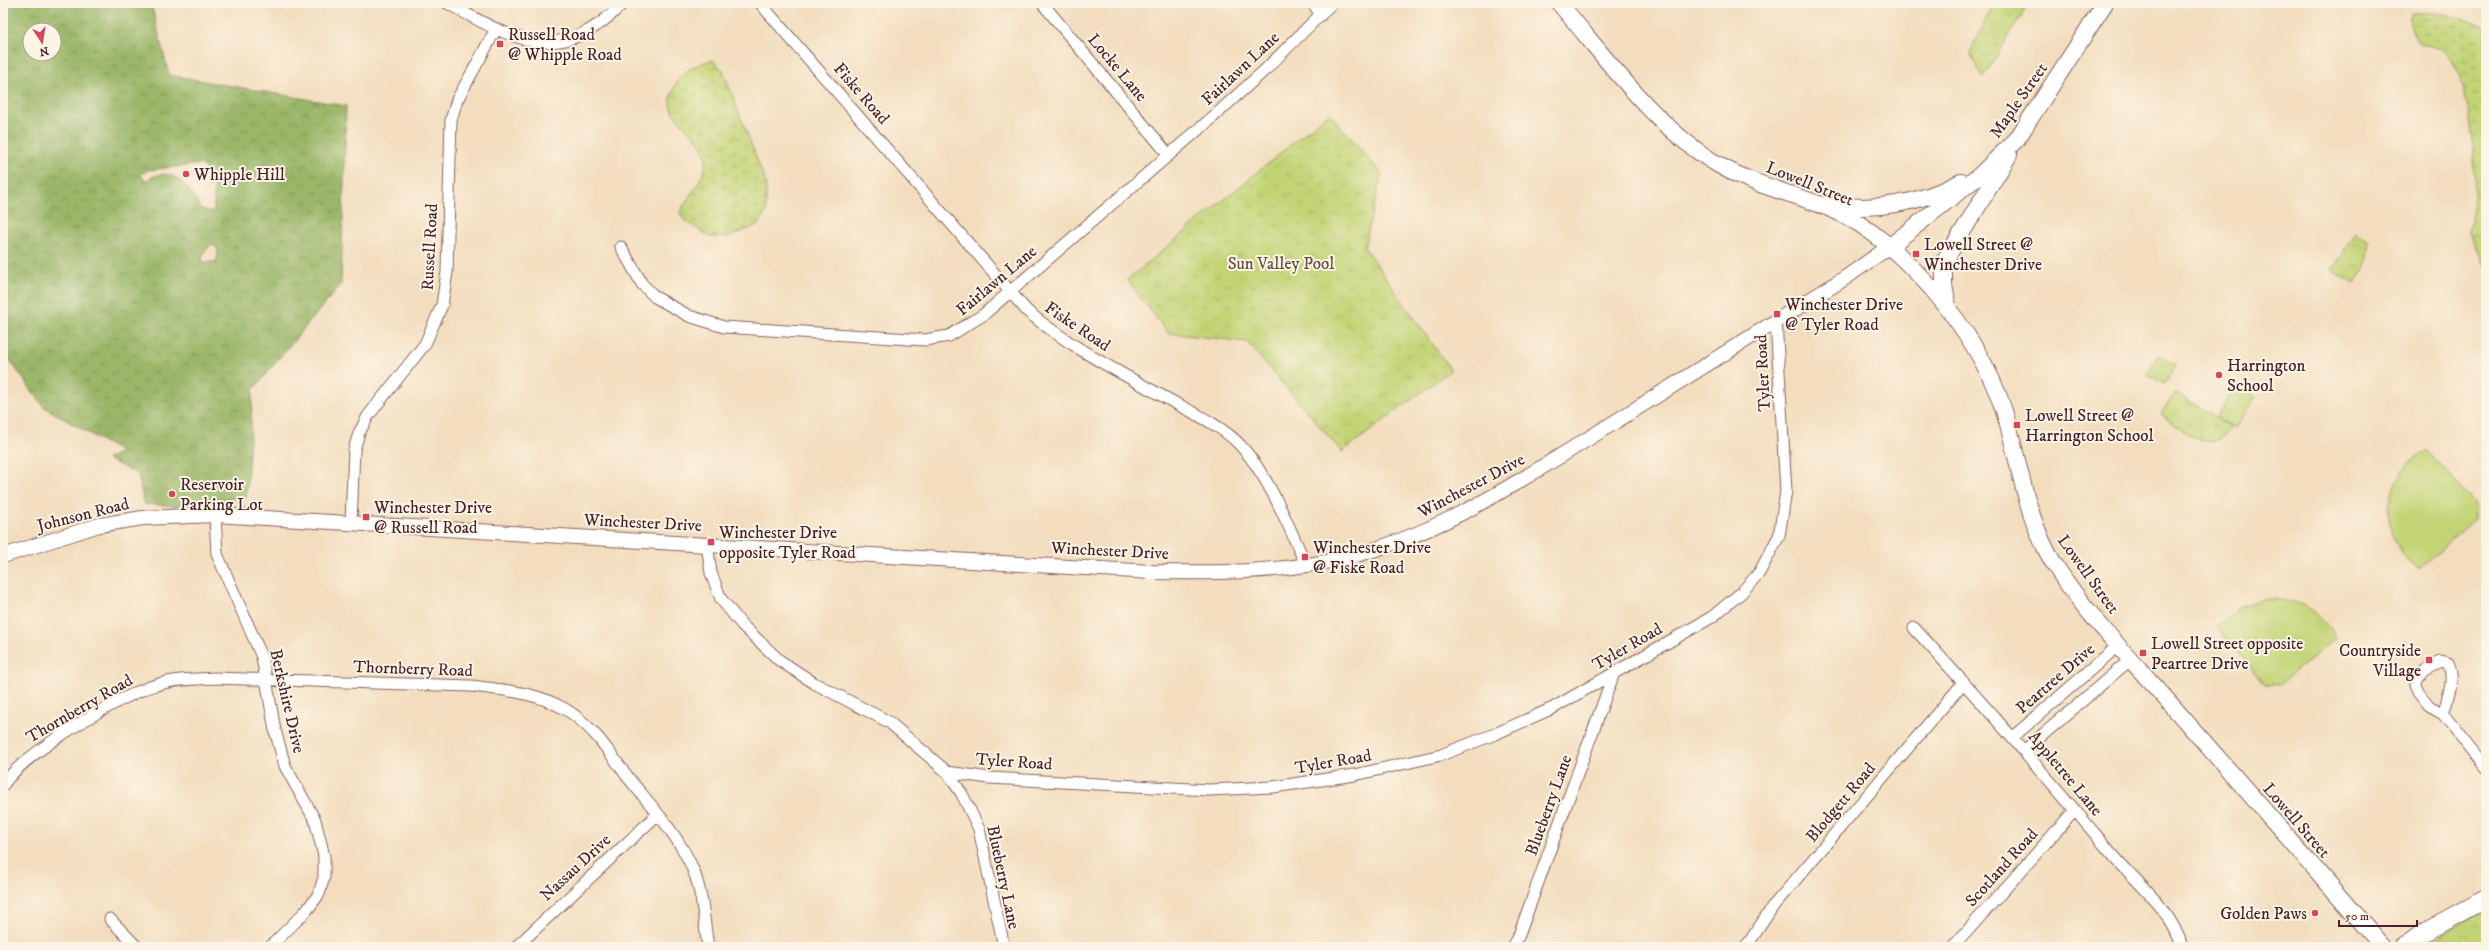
<svg xmlns="http://www.w3.org/2000/svg" width="2489" height="950" font-family="'IM FELL DW Pica',serif">
<style>
.grass{fill:url(#grass-tufts);stroke:#867a50}
.forest{fill:url(#forest-crowns);stroke:#726a49;fill-rule:evenodd}
.wetland{fill:url(#wetland-marsh);stroke:#867a50}
.garden{fill:#c3d476;stroke:#867a50}
.lines{fill:none;stroke-linecap:round;stroke-linejoin:round}
.minor-casing{stroke:#85625e;stroke-width:13}
.tertiary-casing{stroke:#85625e;stroke-width:16}
.secondary-casing{stroke:#85625e;stroke-width:18}
.primary-casing{stroke:#85625e;stroke-width:20}
.minor{stroke:#fff;stroke-width:11}
.tertiary{stroke:#fff;stroke-width:14}
.secondary{stroke:#fff;stroke-width:16}
.primary{stroke:#fff;stroke-width:18}
.poi-dot{fill:#d1495b;stroke:#fcf5e5;stroke-width:1.5}
.labels{text-anchor:middle;stroke-width:4;stroke-linejoin:round;paint-order:stroke}
.poi-label{font-size:17px;fill:#4a1f2b;stroke:#fcf5e5;text-anchor:start}
.street-label{font-size:17px;fill:#4a1f2b;stroke:#fcf5e5}
.park-label{font-size:17px;fill:#684c3e;stroke:#fcf5e5}
</style>
<defs>
<pattern id="grass-tufts" width="24" height="20" patternUnits="userSpaceOnUse"><rect width="24" height="20" fill="#c3d476"/><path d="M3 7l-1-3M5 7V3M7 7l1-3M15 17l-1-3M17 17v-4M19 17l1-3" fill="none" stroke="#a9b666"/></pattern>
<pattern id="forest-crowns" width="20" height="18" patternUnits="userSpaceOnUse"><rect width="20" height="18" fill="#9ab667"/><path d="M2 6a3 3 0 1 1 6 0M12 15a3 3 0 1 1 6 0" fill="none" stroke="#809355"/></pattern>
<pattern id="wetland-marsh" width="20" height="14" patternUnits="userSpaceOnUse"><rect width="20" height="14" fill="#c3d476"/><path d="M1 5h8M5 5V1M11 12h8M15 12V8" fill="none" stroke="#a9b666"/></pattern>
</defs>
<rect width="100%" height="100%" fill="#fcf5e5"/>
<filter id="ink" filterUnits="userSpaceOnUse"><feTurbulence type="fractalNoise" baseFrequency=".025" numOctaves="2"/><feDisplacementMap in="SourceGraphic" scale="8" xChannelSelector="R" yChannelSelector="G"/><feConvolveMatrix kernelMatrix="1 2 1 2 8 2 1 2 1" color-interpolation-filters="sRGB"/></filter>
<filter id="wash" filterUnits="userSpaceOnUse"><feTurbulence type="fractalNoise" baseFrequency=".012" numOctaves="4" result="noise"/><feDisplacementMap in="SourceGraphic" scale="16" xChannelSelector="R" yChannelSelector="G"/><feGaussianBlur stdDeviation="0.9" result="paint"/><feColorMatrix in="noise" values="0 0 0 0 0 0 0 0 0 0 0 0 0 0 0 0 0 1.4 0 .05"/><feComposite in="paint" operator="in"/></filter>
<g filter="url(#wash)">
<rect width="100%" height="100%" fill="#f3ddbe"/>
<path class="grass" d="M1994,3H2029L1983,78L1970,53Z
M1329,113L1382,174L1364,247L1451,370L1342,452L1247,342L1168,333L1127,280Z
M2355,233L2369,241L2366,266L2355,284L2332,271Z
M2159,355L2176,366L2164,384L2147,374Z
M2175,392L2231,427C2209,459 2183,430 2161,414Z
M2486,910V947H2425L2446,932Z"/>
<path class="forest" d="M3,3H151L169,75L346,106L341,284L253,390L246,498L184,502L176,506L144,504L138,474L107,459L121,452L44,407L3,351ZM30,30H54V54H30ZM202,164L214,182V212L201,209C188,187 174,162 145,181L141,175L147,170ZM211,244L217,247L218,256L215,262H202L203,254Z"/>
<path class="wetland" d="M2436,12L2465,19L2486,28V266L2468,230C2482,197 2473,75 2445,52C2439,46 2427,47 2419,43L2411,29L2409,19L2412,13Z
M713,60L723,71L766,183V212L758,225L728,237H710L684,220L680,213C688,194 706,180 706,159C705,135 672,126 670,101C670,96 674,89 676,84C682,70 699,63 713,60Z"/>
<path class="garden" d="M2237,384L2256,397L2235,429L2216,417Z
M2426,450L2475,504V519L2419,569C2374,536 2382,478 2426,450Z
M2266,598C2296,597 2321,611 2336,637L2279,685L2265,684L2217,627L2239,607Z"/>
</g>
<g filter="url(#ink)">
<g class="lines">
<defs>
<path id="minor" d="M447,3C513,40 561,68 623,3
M760,3L1027,311C1070,347 1117,371 1166,398C1191,412 1221,425 1240,445C1269,476 1289,527 1306,565
M1042,3L1168,154
M1313,3L1321,15
M621,247L642,284L655,297L689,316L724,327L925,340L949,336L983,315L1213,117L1266,69L1332,3
M215,515L217,554L262,657L275,730L285,766L315,820L324,856V877L319,894L307,910L270,947
M351,523L354,450L359,433L368,416L425,344L442,305L447,272L451,120L457,100L496,29
M707,544L711,573L721,599L742,625L779,660L814,683L889,722L947,772L989,778L1209,790L1273,787L1355,775L1441,755L1495,734L1553,708L1712,617L1741,593L1759,573L1779,536L1786,491L1776,321
M1914,628C1982,702 2047,777 2112,854C2136,882 2172,910 2182,947
M2443,714C2447,700 2456,678 2448,664L2441,662L2427,669L2416,678L2415,685L2418,692L2429,706L2443,714L2486,768
M2013,737L2119,645
M2025,750L2131,659
M947,772L962,794L979,829L1004,947
M3,785C23,754 120,695 156,685C175,679 195,679 214,678L471,686C503,690 536,692 565,709C594,726 610,754 630,780C654,809 680,837 694,872C703,896 704,922 708,947
M110,919L137,947
M516,947L658,814
M1512,947L1519,935L1614,673
M1746,947L1774,905L1964,682
M1953,947L2075,810"/>
<path id="tertiary" d="M3,556L99,525L143,518L215,515L1151,572C1214,573 1278,573 1340,559C1436,537 1520,481 1602,430C1683,379 1764,328 1845,278L1889,247"/>
<path id="secondary" d="M1559,3C1606,58 1654,126 1717,164C1752,185 1793,193 1831,209C1870,225 1904,258 1932,289C1963,325 1989,365 2004,411C2020,463 2025,516 2054,564C2087,616 2134,662 2174,708C2244,787 2314,867 2383,947
M1829,204C1875,212 1921,203 1961,182
M1889,247L1980,175L2017,139L2105,3
M1948,307L1944,285V262L2009,155"/>
<path id="primary" d="M2404,947L2422,934L2486,899"/>
</defs>
<use href="#minor" class="minor-casing"/>
<use href="#tertiary" class="tertiary-casing"/>
<use href="#secondary" class="secondary-casing"/>
<use href="#primary" class="primary-casing"/>
<use href="#minor" class="minor"/>
<use href="#tertiary" class="tertiary"/>
<use href="#secondary" class="secondary"/>
<use href="#primary" class="primary"/>
</g>
</g>
<g class="poi-dot">
<rect x="496" y="40" width="8" height="8" rx="2"/>
<circle cx="186" cy="174" r="4"/>
<rect x="1912" y="250" width="8" height="8" rx="2"/>
<rect x="1773" y="310" width="8" height="8" rx="2"/>
<circle cx="2219" cy="375" r="4"/>
<rect x="2013" y="421" width="8" height="8" rx="2"/>
<circle cx="172" cy="494" r="4"/>
<rect x="362" y="513" width="8" height="8" rx="2"/>
<rect x="707" y="538" width="8" height="8" rx="2"/>
<rect x="1301" y="553" width="8" height="8" rx="2"/>
<rect x="2139" y="649" width="8" height="8" rx="2"/>
<rect x="2425" y="656" width="8" height="8" rx="2"/>
<circle cx="2315" cy="913" r="4"/>
</g>
<g class="labels">
<g class="poi-label">
<text x="508" y="40">Russell Road<tspan x="508" dy="20">@ Whipple Road</tspan></text>
<text x="194" y="180">Whipple Hill</text>
<text x="1924" y="250">Lowell Street @<tspan x="1924" dy="20">Winchester Drive</tspan></text>
<text x="1785" y="310">Winchester Drive<tspan x="1785" dy="20">@ Tyler Road</tspan></text>
<text x="2227" y="371">Harrington<tspan x="2227" dy="20">School</tspan></text>
<text x="2025" y="421">Lowell Street @<tspan x="2025" dy="20">Harrington School</tspan></text>
<text x="180" y="490">Reservoir<tspan x="180" dy="20">Parking Lot</tspan></text>
<text x="374" y="513">Winchester Drive<tspan x="374" dy="20">@ Russell Road</tspan></text>
<text x="719" y="538">Winchester Drive<tspan x="719" dy="20">opposite Tyler Road</tspan></text>
<text x="1313" y="553">Winchester Drive<tspan x="1313" dy="20">@ Fiske Road</tspan></text>
<text x="2151" y="649">Lowell Street opposite<tspan x="2151" dy="20">Peartree Drive</tspan></text>
<text x="2421" y="656" text-anchor="end">Countryside<tspan x="2421" dy="20">Village</tspan></text>
<text x="2307" y="919" text-anchor="end">Golden Paws</text>
</g>
<g class="street-label">
<text transform="translate(1118 67) rotate(50)" y="6">Locke Lane</text>
<text transform="translate(1240 68) rotate(-43)" y="6">Fairlawn Lane</text>
<text transform="translate(862 93) rotate(49)" y="6">Fiske Road</text>
<text transform="translate(2018 100) rotate(-55)" y="6">Maple Street</text>
<text transform="translate(1810 183) rotate(22)" y="6">Lowell Street</text>
<text transform="translate(429 247) rotate(-87)" y="6">Russell Road</text>
<text transform="translate(996 280) rotate(-40)" y="6">Fairlawn Lane</text>
<text transform="translate(1078 326) rotate(34)" y="6">Fiske Road</text>
<text transform="translate(1762 373) rotate(-93)" y="6">Tyler Road</text>
<text transform="translate(1471 485) rotate(-28)" y="6">Winchester Drive</text>
<text transform="translate(83 514) rotate(-14)" y="6">Johnson Road</text>
<text transform="translate(643 522) rotate(3)" y="6">Winchester Drive</text>
<text transform="translate(1110 550) rotate(3)" y="6">Winchester Drive</text>
<text transform="translate(2089 574) rotate(54)" y="6">Lowell Street</text>
<text transform="translate(1627 646) rotate(-30)" y="6">Tyler Road</text>
<text transform="translate(413 668) rotate(2)" y="6">Thornberry Road</text>
<text transform="translate(2055 678) rotate(-41)" y="6">Peartree Drive</text>
<text transform="translate(288 701) rotate(77)" y="6">Berkshire Drive</text>
<text transform="translate(79 708) rotate(-30)" y="6">Thornberry Road</text>
<text transform="translate(1014 761) rotate(4)" y="6">Tyler Road</text>
<text transform="translate(1333 761) rotate(-10)" y="6">Tyler Road</text>
<text transform="translate(2066 773) rotate(50)" y="6">Appletree Lane</text>
<text transform="translate(1840 802) rotate(-50)" y="6">Blodgett Road</text>
<text transform="translate(1548 805) rotate(-70)" y="6">Blueberry Lane</text>
<text transform="translate(2297 820) rotate(49)" y="6">Lowell Street</text>
<text transform="translate(575 867) rotate(-43)" y="6">Nassau Drive</text>
<text transform="translate(2001 867) rotate(-48)" y="6">Scotland Road</text>
<text transform="translate(1004 877) rotate(78)" y="6">Blueberry Lane</text>
</g>
<g class="park-label">
<text x="1281" y="269">Sun Valley Pool</text>
</g>
</g>
<rect width="2489" height="950" fill="none" stroke="#fcf5e5" stroke-width="16"/>
<g transform="translate(42 42) rotate(168)"><circle r="19" fill="#fcf5e5" stroke="#b59f9b"/>
<path d="M0-3L7 15L0 10L-7 15Z" fill="#d1495b"/>
<text y="-6" font-size="11" font-weight="bold" text-anchor="middle" fill="#4a1f2b">N</text>
</g>
<path d="M2339 920v6h78v-6" fill="none" stroke="#4a1f2b" stroke-width="2"/>
<text x="2345" y="920" font-size="12" fill="#4a1f2b" stroke="#fcf5e5" stroke-width="3" paint-order="stroke">50 m</text>
</svg>
